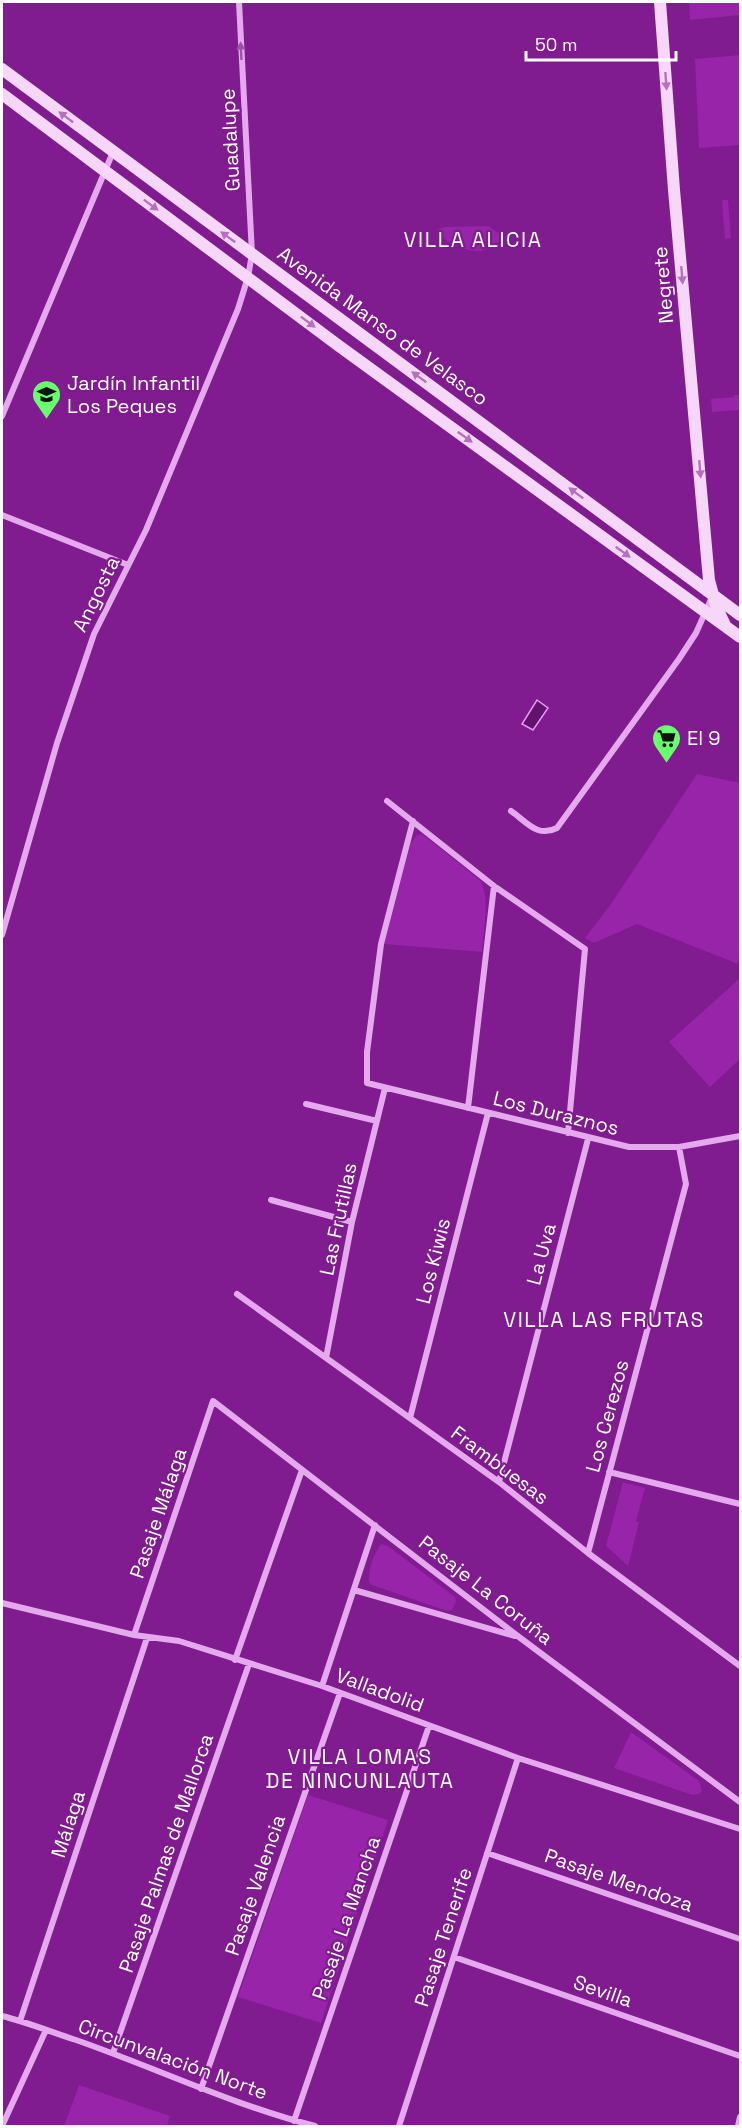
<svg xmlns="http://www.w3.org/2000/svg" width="742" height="2128" font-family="'Space Grotesk',sans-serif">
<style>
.green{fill:#9724a9}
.water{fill:#63126e;stroke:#e39df0;stroke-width:1.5}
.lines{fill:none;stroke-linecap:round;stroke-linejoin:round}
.minor{stroke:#e5aaee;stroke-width:6}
.secondary{stroke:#f6d7fa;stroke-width:12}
.oneway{fill:#a44db1}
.oneway2{fill:#b670c0}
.labels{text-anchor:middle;stroke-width:4.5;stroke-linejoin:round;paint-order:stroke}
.street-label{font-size:20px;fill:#fff;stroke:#811b90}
.poi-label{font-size:20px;fill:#fff;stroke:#811b90;text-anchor:start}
.neighbourhood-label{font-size:21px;letter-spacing:1.5px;fill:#fff;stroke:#811b90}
</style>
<rect width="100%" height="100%" fill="#811b90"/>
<path class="green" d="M689,2H740V15L690,20Z
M740,55V145L699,148L695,59Z
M722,200H728L731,238L725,239Z
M488,226L500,234V242C479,260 457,247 437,235L438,229L445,227Z
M734,395H740V410L712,412L711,399L734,397Z
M697,774L740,783V950L738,964L637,924L594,943L585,938L611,904Z
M422,834L480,880C491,897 483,932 482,952L384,944L411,843L417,835Z
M740,978V1059L710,1087L669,1042Z
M623,1482L645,1488L636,1521L639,1522L628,1566L606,1546Z
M381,1544L388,1546L455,1597L456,1602L452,1610L447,1611L372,1585L369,1582C368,1570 374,1553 381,1544Z
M631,1732L699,1781L702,1791L699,1794L692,1795L614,1768Z
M308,1795L388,1820L321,2023L238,1997Z
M79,2085L170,2116L167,2126H64Z"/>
<path class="water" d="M537,700L548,708L533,730L522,724Z"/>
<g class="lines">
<path class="minor" d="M2,416L113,152
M2,515L128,565
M387,801L494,886L585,949L568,1133
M511,811C527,822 537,838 557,828L679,659L696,633L712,597
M413,821L381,944L367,1052V1083L629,1147H679L740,1136
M2,935L57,743L94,634L146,530L238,309L248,277L252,254L239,2
M306,1104L377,1121
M468,1108L494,886
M271,1200L352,1222
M237,1294L499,1482L588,1553L740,1666
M326,1358L352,1222L385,1088
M410,1418L488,1113
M609,1472L740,1504
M499,1482L588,1139
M588,1553L686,1184L679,1147
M354,1590L515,1636
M2,1603L134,1635L179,1641L322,1686L518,1758L740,1829
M134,1635L213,1401L519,1637L740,1802
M235,1660L302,1470
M322,1686L375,1525
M487,1853L740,1939
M454,1957L740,2056
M2,2016C27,2022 51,2032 76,2040C156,2068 233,2105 315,2126
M20,2021L147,1638
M113,2053L249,1664
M201,2089L340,1693
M294,2121L429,1726
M2,2126L46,2030
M399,2126L518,1758
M738,2126L740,2117"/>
<path class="secondary" d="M660,2L674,190L709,580L716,606L725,625
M2,69L740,615
M2,94L339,346L740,637"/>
</g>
<defs><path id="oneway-solid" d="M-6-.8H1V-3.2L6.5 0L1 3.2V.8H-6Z" transform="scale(1.5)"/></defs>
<use class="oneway" href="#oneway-solid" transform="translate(241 51) rotate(-93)"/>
<g class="oneway2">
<use href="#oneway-solid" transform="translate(666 81) rotate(86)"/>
<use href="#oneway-solid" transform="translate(66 117) rotate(-143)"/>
<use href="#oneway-solid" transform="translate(151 205) rotate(37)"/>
<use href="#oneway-solid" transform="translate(228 237) rotate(-144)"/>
<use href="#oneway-solid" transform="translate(682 275) rotate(85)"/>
<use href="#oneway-solid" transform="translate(308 322) rotate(37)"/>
<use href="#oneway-solid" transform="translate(419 377) rotate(-144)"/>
<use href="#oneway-solid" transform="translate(465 437) rotate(36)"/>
<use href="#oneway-solid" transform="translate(700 469) rotate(85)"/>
<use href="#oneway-solid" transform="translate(576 493) rotate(-143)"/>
<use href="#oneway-solid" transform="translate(623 552) rotate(36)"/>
</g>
<defs>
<symbol id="school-pin" viewBox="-11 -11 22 30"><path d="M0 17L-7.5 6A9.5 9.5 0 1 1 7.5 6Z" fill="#67ff6b" stroke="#811b90"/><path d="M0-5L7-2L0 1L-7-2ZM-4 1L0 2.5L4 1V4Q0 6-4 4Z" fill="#111"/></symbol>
<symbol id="supermarket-pin" viewBox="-11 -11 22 30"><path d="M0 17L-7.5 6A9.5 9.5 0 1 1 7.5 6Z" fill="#67ff6b" stroke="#811b90"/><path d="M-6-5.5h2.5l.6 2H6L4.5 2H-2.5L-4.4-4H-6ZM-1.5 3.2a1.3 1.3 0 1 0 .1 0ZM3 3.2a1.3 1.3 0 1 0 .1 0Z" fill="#111"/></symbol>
</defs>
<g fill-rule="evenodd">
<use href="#school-pin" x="30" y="378" width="33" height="45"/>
<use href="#supermarket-pin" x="650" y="722" width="33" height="45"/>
</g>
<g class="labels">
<g class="street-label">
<text transform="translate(230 140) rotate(-93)" y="7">Guadalupe</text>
<text transform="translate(663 285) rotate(-95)" y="7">Negrete</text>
<text transform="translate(383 326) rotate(36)" y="7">Avenida Manso de Velasco</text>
<text transform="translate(96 594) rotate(-64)" y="7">Angosta</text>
<text transform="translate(556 1113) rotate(14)" y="7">Los Duraznos</text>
<text transform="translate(338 1219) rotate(-78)" y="7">Las Frutillas</text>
<text transform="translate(541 1254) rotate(-75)" y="7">La Uva</text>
<text transform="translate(433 1261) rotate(-76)" y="7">Los Kiwis</text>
<text transform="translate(607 1416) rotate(-75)" y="7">Los Cerezos</text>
<text transform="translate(500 1465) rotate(37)" y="7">Frambuesas</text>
<text transform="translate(158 1513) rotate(-71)" y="7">Pasaje Málaga</text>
<text transform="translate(486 1590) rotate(38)" y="7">Pasaje La Coruña</text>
<text transform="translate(380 1690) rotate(20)" y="7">Valladolid</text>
<text transform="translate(68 1824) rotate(-72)" y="7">Málaga</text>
<text transform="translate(166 1853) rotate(-71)" y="7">Pasaje Palmas de Mallorca</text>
<text transform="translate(619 1880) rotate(19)" y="7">Pasaje Mendoza</text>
<text transform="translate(255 1885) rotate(-71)" y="7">Pasaje Valencia</text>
<text transform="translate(346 1918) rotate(-71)" y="7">Pasaje La Mancha</text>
<text transform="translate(443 1937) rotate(-72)" y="7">Pasaje Tenerife</text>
<text transform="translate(603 1991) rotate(19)" y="7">Sevilla</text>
<text transform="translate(173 2059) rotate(20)" y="7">Circunvalación Norte</text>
</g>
<g class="poi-label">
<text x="67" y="390">Jardín Infantil<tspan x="67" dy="23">Los Peques</tspan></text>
<text x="687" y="745">El 9</text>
</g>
<g class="neighbourhood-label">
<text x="473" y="247">VILLA ALICIA</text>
<text x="604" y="1327">VILLA LAS FRUTAS</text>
<text x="360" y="1764">VILLA LOMAS<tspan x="360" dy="24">DE NINCUNLAUTA</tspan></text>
</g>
</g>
<rect width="742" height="2128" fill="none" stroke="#ffffff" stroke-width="6"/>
<path d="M526 51v9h150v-9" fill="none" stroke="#ffffff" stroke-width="3"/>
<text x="535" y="51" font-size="18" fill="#ffffff" stroke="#811b90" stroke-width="4.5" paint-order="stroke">50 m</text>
</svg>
